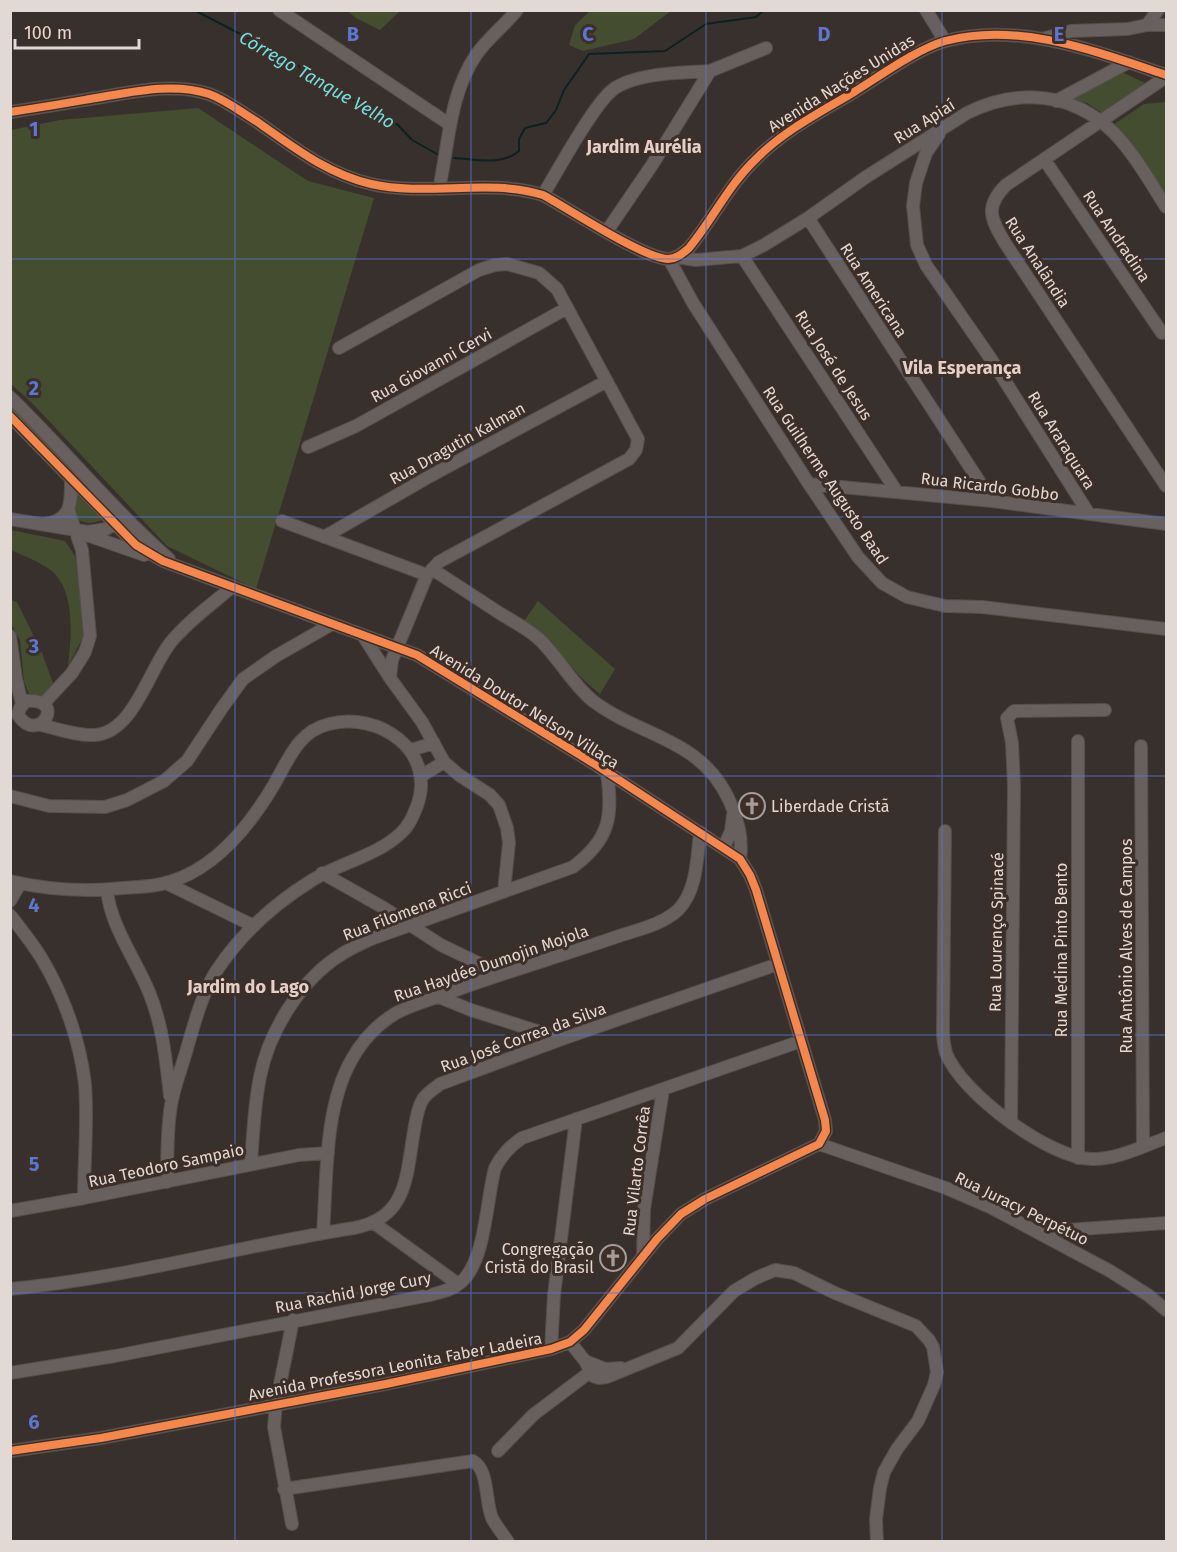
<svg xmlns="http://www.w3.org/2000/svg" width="1177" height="1552" font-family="'Fira Sans',sans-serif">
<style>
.green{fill:#444d30}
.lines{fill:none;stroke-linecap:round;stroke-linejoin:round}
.stream{stroke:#0c2122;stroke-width:2}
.minor-casing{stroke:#554e4b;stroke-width:14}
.minor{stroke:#67605e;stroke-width:12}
.cycleway-casing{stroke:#3d2e28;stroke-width:11}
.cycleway{stroke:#f5874c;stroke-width:8}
.grid{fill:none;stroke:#5877d7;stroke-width:1.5;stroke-opacity:0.55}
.labels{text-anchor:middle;stroke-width:6;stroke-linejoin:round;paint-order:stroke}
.street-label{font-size:16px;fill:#e2d8d4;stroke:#3d2e28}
.poi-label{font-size:16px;fill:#e2d8d4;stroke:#3d2e28;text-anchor:start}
.water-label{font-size:18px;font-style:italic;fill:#6cdfe4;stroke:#3d2e28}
.neighbourhood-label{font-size:18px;font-weight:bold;fill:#e4d0c8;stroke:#3d2e28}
.grid-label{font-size:20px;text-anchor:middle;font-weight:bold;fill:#5877d7;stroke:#3d2e28;stroke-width:6;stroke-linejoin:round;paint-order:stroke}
</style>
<rect width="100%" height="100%" fill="#38302d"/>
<path class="green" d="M591,10H671V11L634,39L583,51L569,45L575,25Z
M347,11H400L380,30L356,18Z
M1120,71L1147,84L1102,113L1087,103L1065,99Z
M1165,102L1166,103V202L1113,125L1144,104Z
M198,108L308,181L374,198L256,589L167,546L31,402L11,384V130L60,120Z
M76,494L102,520C92,524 85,524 75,518L72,502Z
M11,530L65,541L75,556L87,629L68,666C71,638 76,594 53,572C42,562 23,556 11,550Z
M11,600L17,602L42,653L53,683L43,695L29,694L24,681L20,640L11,624Z
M538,601L615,669L600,694C592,687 583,680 575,671C559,653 546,633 524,621Z"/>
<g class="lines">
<path class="stream" d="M194,10L283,56L358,103L398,125L412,140L437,154
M454,158C476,159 502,166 519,151V139L525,128L546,123L556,110L564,90L589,54L665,51L706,24L756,17L764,10"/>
<defs>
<path id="minor" d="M279,10L449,124
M926,10L945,41
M1147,25L1158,10
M1042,39L1071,31L1128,29L1147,25H1166
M1166,77L1006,185C984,207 991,219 1005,243L1166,486
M1056,101L1129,62
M10,112C39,108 67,103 96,98C132,92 173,82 209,94C226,100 241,112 256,121C292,146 327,174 371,184C427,197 488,178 543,195C569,209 643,258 668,259C677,259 683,253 689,248C713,219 729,184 757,158C785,130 821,112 854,92C880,76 917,49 945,41C1018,21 1098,52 1166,75
M939,134L926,153L916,183L913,206L917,245L926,265L991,359L1089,514
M1044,159L1162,333
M439,189C449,144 449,95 476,55C487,39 504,26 517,10
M543,195C557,172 596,100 615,88C638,73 684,72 710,71
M808,218L992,501
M607,231L652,165L710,71L766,48
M742,256L897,492
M677,257L696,260L742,256L764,245L808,218L866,177L967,113C1017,88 1072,92 1113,132C1134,153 1150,182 1166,207
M669,259L693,303L809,484L858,557L882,583L907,597L945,606L982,607L1166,629
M339,348L479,270L495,265L507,264L539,273L557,289L638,439L636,450L629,459L448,557L439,562L427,575L392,660L390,678
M10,397C64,449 112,509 169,559
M10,416L136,545L163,561L417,655L593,763L740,859L750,875L756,890L825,1120L826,1131L819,1144L705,1199L681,1214L657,1239L584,1330L570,1342L551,1349L386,1384L101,1438L10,1451
M308,447L356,426L567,308
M809,484L992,501L1166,524
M10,519L88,532L106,529L119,521
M282,521L427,575
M45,524C73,520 71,501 71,478
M84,534L144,555
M324,537L432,475L607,381
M432,569C455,584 478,599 501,614C514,622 528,629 539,639C559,658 572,684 593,701C642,738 702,738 730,802C738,822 743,837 740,859
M10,636L16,679L22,704
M364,637L390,678L422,722L444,762L459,775L490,795L499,805L507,828L509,843L504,891
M26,701C69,698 38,746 18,715L20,708Z
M43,704L72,673L85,652L90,636L82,550L68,509
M41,725C58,729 77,736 95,735C134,732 149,669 171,642C188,621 211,605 232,587
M1078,741V1158
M1141,746L1143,1146
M411,750L434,743
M421,776L444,762
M10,796L49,806L105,807L127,800L164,781L187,761L222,708L243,679L276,656L332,624
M945,831L943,1030C943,1038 944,1046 946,1053C961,1093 1049,1158 1091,1159C1117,1160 1143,1146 1166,1138
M724,847L731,831L733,815
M322,873L384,908L441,945L501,974
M10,881C48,890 85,892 123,888C138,887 154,887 169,882C217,868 251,824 275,783C289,758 299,731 329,724C379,711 437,751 417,806C413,816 409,826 401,833C377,856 339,863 311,881C274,904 239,936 215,973C202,995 195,1021 188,1045C183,1064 176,1081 172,1100C167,1122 167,1158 167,1182
M166,883L254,926
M107,890C110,925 136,960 149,992C163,1026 166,1061 170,1096
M10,901L20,884
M10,915C21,929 33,944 42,959C64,996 80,1041 85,1084C88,1122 84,1161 84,1198
M439,997L471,1010L562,1039
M1011,1122L1014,786L1012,743L1007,718L1014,711L1105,710
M819,1144L946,1188L990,1207L1110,1271L1148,1295L1166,1310
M251,1164C253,1135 254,1106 260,1077C269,1031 301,979 342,954C351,948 361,944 371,939L573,867C610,839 613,817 607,773
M10,1211L84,1198L299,1155L328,1153
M374,1223L458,1284
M1039,1232L1166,1223
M323,1233C327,1179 324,1107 352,1059C362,1041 378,1024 396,1013C413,1004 433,999 451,992C505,972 561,956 616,937C636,930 662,925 678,910C697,891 697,858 700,832
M643,1256L644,1209L663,1090
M10,1289C127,1278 239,1246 354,1228C408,1218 406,1176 414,1131C416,1120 417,1109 423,1099C427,1093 434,1089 440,1084L562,1039L778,964
M570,1342L585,1361L593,1376L599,1378L607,1377L678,1348L734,1291L756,1278L775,1270L794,1273L835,1293L916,1326L929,1340L933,1347L937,1372L934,1385L918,1421L897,1449L884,1472L880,1488L876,1519L877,1542
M551,1349L554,1295L576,1119
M585,1361L605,1369L621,1368
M10,1373L115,1356L430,1295C441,1292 452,1290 460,1283C486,1262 486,1200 495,1168C502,1155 509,1147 522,1138L801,1041
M498,1451L533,1415L590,1372
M284,1489L473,1461C489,1470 485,1501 492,1518C496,1526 503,1534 508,1542
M292,1524L274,1427L276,1404L293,1320"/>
</defs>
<use href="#minor" class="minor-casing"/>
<use href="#minor" class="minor"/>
<defs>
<path id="cycleway" d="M10,112C39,108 67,103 96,98C132,92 173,82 209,94C226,100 241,112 256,121C292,146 327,174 371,184C427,197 488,178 543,195C569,209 643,258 668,259C677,259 683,253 689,248C713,219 729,184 757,158C785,130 821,112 854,92C880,76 917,49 945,41C1018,21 1098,52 1166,75
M10,416L136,545L163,561L417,655L593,763L740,859L750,875L756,890L825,1120L826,1131L819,1144L705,1199L681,1214L657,1239L584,1330L570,1342L551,1349L386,1384L101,1438L10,1451"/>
</defs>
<use href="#cycleway" class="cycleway-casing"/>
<use href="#cycleway" class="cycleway"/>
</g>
<path class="grid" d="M235,10V1542M471,10V1542M706,10V1542M942,10V1542M10,259H1166M10,517H1166M10,776H1166M10,1035H1166M10,1293H1166"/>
<defs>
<symbol id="church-ring" viewBox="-11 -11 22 22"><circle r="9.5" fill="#3d2e28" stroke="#a69d9a" stroke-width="1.5"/><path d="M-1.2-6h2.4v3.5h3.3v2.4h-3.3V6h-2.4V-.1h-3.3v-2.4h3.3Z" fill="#a69d9a"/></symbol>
</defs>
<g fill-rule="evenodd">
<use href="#church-ring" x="737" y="791" width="30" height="30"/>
<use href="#church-ring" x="598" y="1243" width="30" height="30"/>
</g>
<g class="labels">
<g class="street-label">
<text transform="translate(841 83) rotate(-32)" y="6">Avenida Nações Unidas</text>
<text transform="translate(924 121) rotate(-32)" y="6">Rua Apiaí</text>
<text transform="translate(1117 236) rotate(56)" y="6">Rua Andradina</text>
<text transform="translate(1038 262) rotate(57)" y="6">Rua Analândia</text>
<text transform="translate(874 290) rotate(57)" y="6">Rua Americana</text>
<text transform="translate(431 365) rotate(-29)" y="6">Rua Giovanni Cervi</text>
<text transform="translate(834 365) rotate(57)" y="6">Rua José de Jesus</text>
<text transform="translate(1062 440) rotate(58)" y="6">Rua Araraquara</text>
<text transform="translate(457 443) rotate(-29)" y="6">Rua Dragutin Kalman</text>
<text transform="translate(826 475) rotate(56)" y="6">Rua Guilherme Augusto Baad</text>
<text transform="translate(990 486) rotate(7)" y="6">Rua Ricardo Gobbo</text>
<text transform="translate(525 706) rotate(32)" y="6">Avenida Doutor Nelson Villaça</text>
<text transform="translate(407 911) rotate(-21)" y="6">Rua Filomena Ricci</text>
<text transform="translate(996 932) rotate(-89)" y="6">Rua Lourenço Spinacé</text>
<text transform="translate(1126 946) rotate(-90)" y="6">Rua Antônio Alves de Campos</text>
<text transform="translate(1061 950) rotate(-90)" y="6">Rua Medina Pinto Bento</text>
<text transform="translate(491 963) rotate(-19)" y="6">Rua Haydée Dumojin Mojola</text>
<text transform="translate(523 1037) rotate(-20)" y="6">Rua José Correa da Silva</text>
<text transform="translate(166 1165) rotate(-12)" y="6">Rua Teodoro Sampaio</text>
<text transform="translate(636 1171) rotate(-83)" y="6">Rua Vilarto Corrêa</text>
<text transform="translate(1022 1208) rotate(26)" y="6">Rua Juracy Perpétuo</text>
<text transform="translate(353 1292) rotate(-11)" y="6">Rua Rachid Jorge Cury</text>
<text transform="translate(395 1366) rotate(-11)" y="6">Avenida Professora Leonita Faber Ladeira</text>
</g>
<g class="poi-label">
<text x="771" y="812">Liberdade Cristã</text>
<text x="594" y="1255" text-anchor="end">Congregação<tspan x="594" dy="18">Cristã do Brasil</tspan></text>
</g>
<g class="water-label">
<text transform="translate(317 80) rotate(30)" y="6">Córrego Tanque Velho</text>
</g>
<g class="neighbourhood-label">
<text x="644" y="153">Jardim Aurélia</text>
<text x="962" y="374">Vila Esperança</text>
<text x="248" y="993">Jardim do Lago</text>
</g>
</g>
<g class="grid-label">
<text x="353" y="41">B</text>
<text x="588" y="41">C</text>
<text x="824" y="41">D</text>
<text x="1059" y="41">E</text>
<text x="34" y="136">1</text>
<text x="34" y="395">2</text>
<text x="34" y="653">3</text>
<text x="34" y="912">4</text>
<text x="34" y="1171">5</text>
<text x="34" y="1429">6</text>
</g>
<rect width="1177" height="1552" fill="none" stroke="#e2d8d4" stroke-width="24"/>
<path d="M15 39v9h124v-9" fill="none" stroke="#e2d8d4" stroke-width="3"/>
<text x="24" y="39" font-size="18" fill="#e2d8d4" stroke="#3d2e28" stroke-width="4.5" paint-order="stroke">100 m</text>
</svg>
